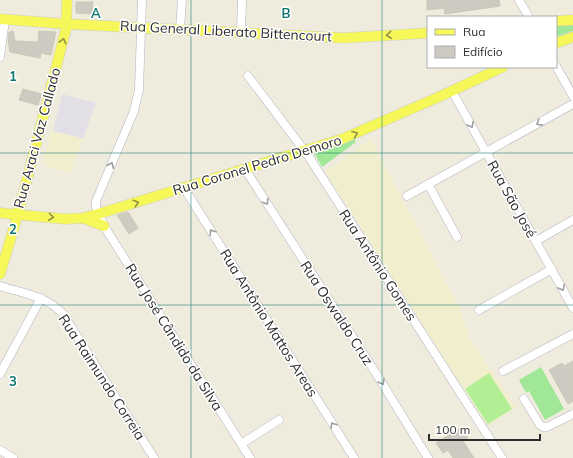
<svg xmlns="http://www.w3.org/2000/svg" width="573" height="458" font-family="Mulish,sans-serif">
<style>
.industrial{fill:#e3dfe7}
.education{fill:#f1eecd}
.green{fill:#a0e898}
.pitch{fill:#b2ef94}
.building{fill:#cdcbc1;stroke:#cbc8b8}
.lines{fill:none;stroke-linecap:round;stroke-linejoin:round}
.minor-casing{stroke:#b3b2c1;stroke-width:9}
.major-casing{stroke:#cdcdcd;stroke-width:11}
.minor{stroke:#fff;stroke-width:8}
.major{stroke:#f6f85a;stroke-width:10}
.oneway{stroke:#929244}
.oneway2{stroke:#a0a0a0}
.grid{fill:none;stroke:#0f766e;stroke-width:1;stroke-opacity:0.55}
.labels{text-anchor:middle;stroke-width:3;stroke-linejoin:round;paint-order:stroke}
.street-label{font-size:14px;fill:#2d2d2d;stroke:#fff}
.grid-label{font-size:13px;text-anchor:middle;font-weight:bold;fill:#0f766e;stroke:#fff;stroke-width:3;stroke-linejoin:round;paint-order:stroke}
</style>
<rect width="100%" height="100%" fill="#efecde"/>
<path class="industrial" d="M62,94L96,103L83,138L53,131Z"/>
<path class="education" d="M51,131L83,139L70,173L43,165Z
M371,139L459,307L470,339L516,407L487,426L325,171Z"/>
<path class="green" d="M573,21V31L556,37V23Z
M354,138L356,142L322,167L314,153Z
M541,367L564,409L545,420L529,391L526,393L519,380Z"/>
<path class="pitch" d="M489,373L512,409L488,424L465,389Z"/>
<path class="building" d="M427,0H499L500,6L445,14L444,8L427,10Z
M76,2H93L92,14L76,13Z
M13,31L15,41L38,42L39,31L56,32L51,55L41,53L40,58L10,52L8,40L9,32Z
M23,89L42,94L38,105L19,100Z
M128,212L138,228L129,234L117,215Z
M573,361V401L568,404L549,370L562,363L564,366Z
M462,427L468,438L463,441L474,458H453L448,450L443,453L436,443Z"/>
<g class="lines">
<defs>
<path id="minor" d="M142,0L139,90L134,111L96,201V207L104,226L250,458
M519,0L529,17
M180,29L182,0
M241,32L242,0
M0,57L5,20
M556,66L573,96
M248,76L309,157L502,458
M452,91L573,308
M245,169L379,378L428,458
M428,184L457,237
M184,188L354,458
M407,196L573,104
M536,241L573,220
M0,286C22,293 47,296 63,314L154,458
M479,310L552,269
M503,371L573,334
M0,374L41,298
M524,399L540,425L543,427H547L573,414
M241,444L279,420
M0,450L13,458"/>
<path id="major" d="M0,19L67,24L344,38L428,33
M556,21L573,20
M556,43L573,37
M0,213L65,219L83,218L98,214L342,139L441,96L503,67
M83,218L104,226
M0,274L18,214L66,29L67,0"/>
</defs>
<use href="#minor" class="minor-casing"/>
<use href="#major" class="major-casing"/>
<use href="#minor" class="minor"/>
<use href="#major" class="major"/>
</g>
<defs><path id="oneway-chevron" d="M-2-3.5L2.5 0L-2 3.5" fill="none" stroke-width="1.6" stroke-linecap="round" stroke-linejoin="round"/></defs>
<g class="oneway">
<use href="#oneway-chevron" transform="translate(389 35) rotate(175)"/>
<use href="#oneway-chevron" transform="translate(63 41) rotate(-75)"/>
<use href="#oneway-chevron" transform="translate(355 134) rotate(-22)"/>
<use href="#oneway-chevron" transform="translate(136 203) rotate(-17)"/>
<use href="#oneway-chevron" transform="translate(51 217) rotate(6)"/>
</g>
<g class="oneway2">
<use href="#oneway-chevron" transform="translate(539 123) rotate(151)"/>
<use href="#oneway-chevron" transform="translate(471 125) rotate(61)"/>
<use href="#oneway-chevron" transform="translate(111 165) rotate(-67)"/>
<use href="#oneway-chevron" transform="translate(266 202) rotate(57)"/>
<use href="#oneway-chevron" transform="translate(212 232) rotate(-122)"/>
<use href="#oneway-chevron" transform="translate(562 288) rotate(61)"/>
<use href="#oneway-chevron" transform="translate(382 382) rotate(59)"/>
<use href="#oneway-chevron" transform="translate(333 425) rotate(-122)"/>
</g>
<path class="grid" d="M191,0V458M382,0V458M0,153H573M0,305H573"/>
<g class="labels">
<g class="street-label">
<text transform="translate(226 31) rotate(3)" y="5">Rua General Liberato Bittencourt</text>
<text transform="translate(37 138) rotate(-75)" y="5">Rua Araci Vaz Callado</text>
<text transform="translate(257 165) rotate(-17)" y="5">Rua Coronel Pedro Demoro</text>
<text transform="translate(512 199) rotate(61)" y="5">Rua São José</text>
<text transform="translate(378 265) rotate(57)" y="5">Rua Antônio Gomes</text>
<text transform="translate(337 313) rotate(57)" y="5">Rua Oswaldo Cruz</text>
<text transform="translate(269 323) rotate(58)" y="5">Rua Antônio Mattos Areas</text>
<text transform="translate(174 337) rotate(58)" y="5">Rua José Cândido da Silva</text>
<text transform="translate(102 377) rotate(57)" y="5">Rua Raimundo Correia</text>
</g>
</g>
<g class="grid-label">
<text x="96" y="18">A</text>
<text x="286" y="18">B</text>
<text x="13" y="81">1</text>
<text x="13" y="234">2</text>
<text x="13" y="386">3</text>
</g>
<rect x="427" y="16" width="130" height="52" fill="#ffffff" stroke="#ababab"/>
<rect x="435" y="29" width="20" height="6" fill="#f6f85a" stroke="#ababab"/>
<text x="463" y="36" font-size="12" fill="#2d2d2d">Rua</text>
<rect x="435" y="46" width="20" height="12" fill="#cdcbc1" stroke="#ababab"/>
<text x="463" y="56" font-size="12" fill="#2d2d2d">Edifício</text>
<path d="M429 434v6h111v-6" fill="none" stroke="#2d2d2d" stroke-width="2"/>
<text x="435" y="434" font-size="12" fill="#2d2d2d" stroke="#ffffff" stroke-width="3" paint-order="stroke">100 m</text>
</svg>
